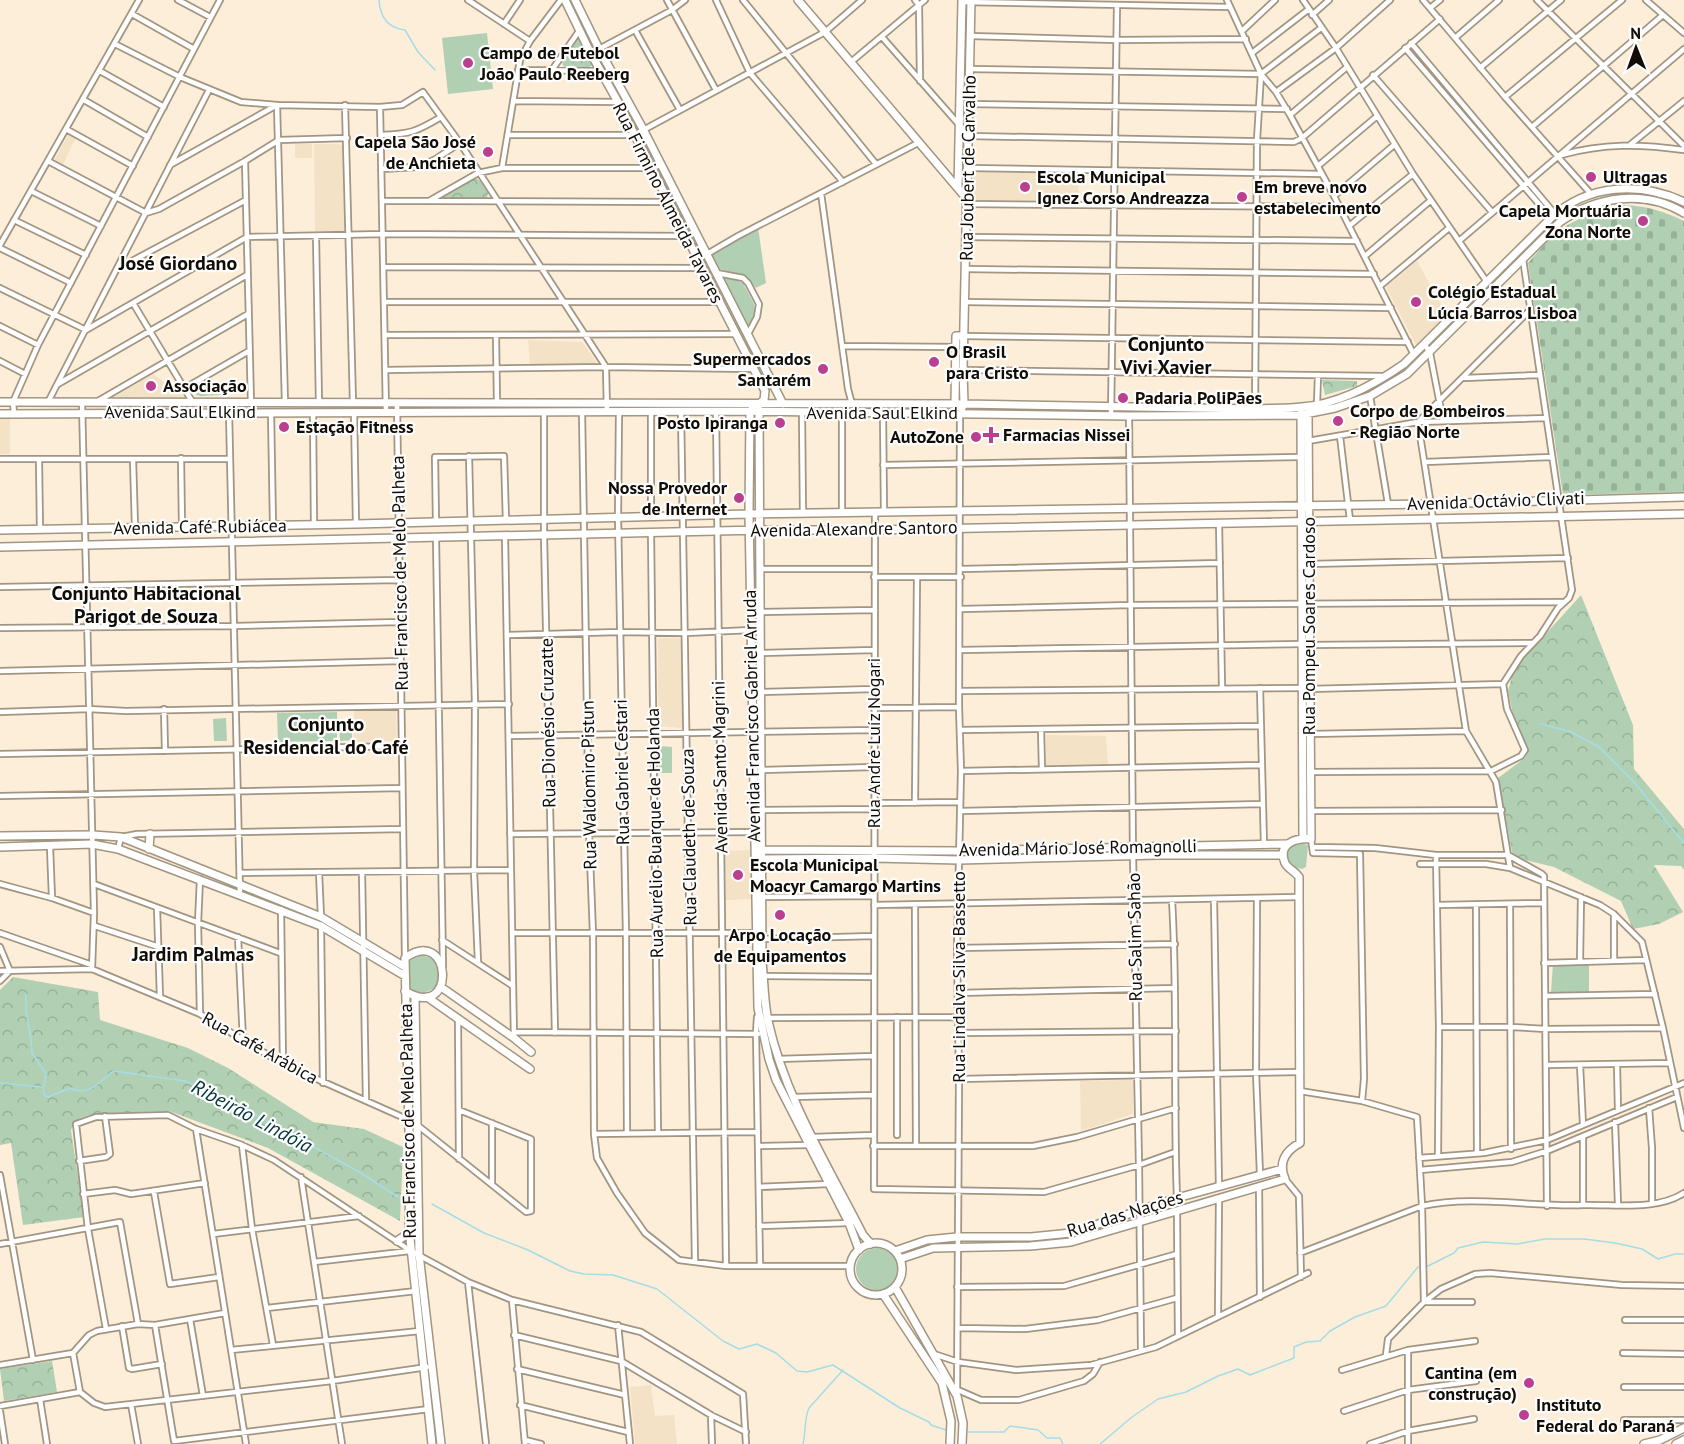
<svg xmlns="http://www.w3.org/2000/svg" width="1684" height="1444" font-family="'PT Sans',sans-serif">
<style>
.built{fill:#f3e2c5}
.grass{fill:#b1d0b3}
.forest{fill:url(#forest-crowns)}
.cemetery{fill:url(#cemetery-stones)}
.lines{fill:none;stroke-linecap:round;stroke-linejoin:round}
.stream{stroke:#a5dde7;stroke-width:1.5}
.street-casing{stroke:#a29581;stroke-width:8}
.secondary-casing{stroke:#a29581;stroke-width:10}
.street{stroke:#fff;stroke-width:4.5}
.secondary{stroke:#fff;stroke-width:7}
.poi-dot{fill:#bb3f8f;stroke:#fdfdfd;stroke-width:2}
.labels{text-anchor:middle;stroke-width:4.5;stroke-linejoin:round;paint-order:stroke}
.poi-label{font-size:18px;font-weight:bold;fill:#110d06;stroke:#fdfdfd;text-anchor:start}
.street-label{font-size:18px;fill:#110d06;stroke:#fdfdfd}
.neighbourhood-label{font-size:20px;font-weight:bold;fill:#110d06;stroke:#fdfdfd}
.water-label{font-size:20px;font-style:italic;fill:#00353c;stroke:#fdfdfd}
</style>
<defs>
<pattern id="forest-crowns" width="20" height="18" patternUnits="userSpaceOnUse" patternTransform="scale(1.5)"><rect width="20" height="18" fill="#b1d0b3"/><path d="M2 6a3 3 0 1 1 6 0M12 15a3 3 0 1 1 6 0" fill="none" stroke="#97b198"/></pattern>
<pattern id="cemetery-stones" width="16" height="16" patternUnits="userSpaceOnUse" patternTransform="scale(1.5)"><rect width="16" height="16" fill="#b1d0b3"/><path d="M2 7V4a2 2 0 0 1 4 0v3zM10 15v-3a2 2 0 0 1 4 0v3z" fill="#97b198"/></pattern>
</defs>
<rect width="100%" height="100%" fill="#fceed8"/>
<path class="built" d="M69,133L76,137L63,165L54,161Z
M295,144H312V158H295Z
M314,144H339L345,147L347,232L315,231Z
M972,171L1078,174L1079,201L973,200Z
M1417,261L1447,316L1416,345L1386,287Z
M528,340L582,342L597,363L595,366H530Z
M153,374L186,398L114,397Z
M0,419H10V454H0Z
M661,638H679L682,640L683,724L681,728L658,726V639Z
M354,710H396L397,741L354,742Z
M1046,735L1106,736L1108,766H1046Z
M750,850L752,899L726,900L724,851Z
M1130,1080L1133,1081V1114L1081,1131L1080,1081Z
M651,1385L655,1416L674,1415L677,1444H635L630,1387Z"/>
<path class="grass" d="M487,33L493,89L448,94L442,38Z
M758,227L766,283L756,288L744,275L716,268L710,255L712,251Z
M723,278L734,279L743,283L754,304L755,314L748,327Z
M337,712V741L278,742L277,713Z
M226,718L227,741H214L213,719Z
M339,720H352V740L340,741Z
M659,746L672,747V773H659Z
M1300,843L1308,845L1306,867L1302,869L1293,867L1287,859C1287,848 1290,846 1300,843Z
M421,955L434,959L441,972L437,987L422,994L409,990L410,959Z
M1553,964H1589V992H1551Z
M856 1269a21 21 0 1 1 42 0a21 21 0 1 1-42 0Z"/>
<path class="forest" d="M579,38L582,39L593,65C586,70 571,71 563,66L562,59L575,39Z
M476,178L480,181L488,193L487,199L443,200V196Z
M1322,380L1357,381V386L1325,395Z
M212,384L221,395L201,396L196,395L193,388Z
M1581,595L1633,725L1634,769L1684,829V870L1681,866L1654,865L1683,912L1659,924L1633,929L1621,901L1554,867L1513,857L1498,778L1525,758L1528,753L1513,714L1508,691L1514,669Z
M13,977L98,992L100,1020L188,1048L228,1068L313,1122L364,1129L403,1147L400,1221L268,1148L169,1111L110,1113L89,1115L80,1118L75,1122L71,1130L84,1217L23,1225L11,1143L0,1145V990Z
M52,1361L57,1392L4,1401L0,1369Z"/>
<path class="cemetery" d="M1624,205C1646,206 1664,211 1684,221V492L1563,495L1528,263L1555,232L1586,215Z"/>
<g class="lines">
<path class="stream" d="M379,0C380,17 388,28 405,30L418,52L435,70
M1541,724L1571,732L1599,747L1633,781L1684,843
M26,994V1011L31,1039L32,1053L46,1074L44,1087
M0,1083L42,1087L45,1096L48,1097L70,1088C89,1098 100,1080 114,1071L185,1081L251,1112L361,1173L398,1197
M432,1204L484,1233L528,1250L570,1271L584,1274L613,1275L657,1289L723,1341L739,1349L757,1344L776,1353L797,1371L807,1372L833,1365L900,1408L929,1422L931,1425L946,1430
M968,1432H1004L1010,1426L1038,1430L1047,1438H1060L1063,1444
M803,1444C806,1432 804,1419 809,1408L843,1370
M1100,1444L1132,1417L1158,1399L1186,1392L1218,1376L1238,1369L1250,1375L1294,1358V1347L1306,1342L1320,1341L1330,1331L1355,1317L1386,1306L1418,1267L1428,1266L1454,1253L1458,1248L1483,1242L1517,1244L1545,1239H1584L1615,1243L1642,1249L1658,1259L1675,1254H1684"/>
<defs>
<path id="street" d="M178,0L210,17
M468,0L530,41
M667,0L716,90
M716,0L750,73L843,182
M743,0L876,164
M915,0L919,5L920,81
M1227,0L1261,74L1276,92L1290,115L1334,196L1414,355
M1303,0L1336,48L1413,174L1487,282
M1423,0L1505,97L1591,194
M1537,0L1684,146
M1646,0L1684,33
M962,2L1230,7
M1430,8L1440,0
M132,14L194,49
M1312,15L1329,0
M504,24L520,0
M635,30L680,110
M1242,31L1275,0
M970,36L1117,40L1246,39
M882,37L969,136L1294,142L1302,138L1440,19
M1455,38L1499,0
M1411,43L1555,214
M115,44L180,77L241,102L277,105L380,107L402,105L423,92L460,143L606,367L607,412
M1405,48L1551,218
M599,49L672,10L685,0
M1252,53L1309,9
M851,62L925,0
M1480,68L1561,0
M970,69L1261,74
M518,70L600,71
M552,70L579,31
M100,71L164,107
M1261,74L1321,28
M1373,75L1492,212
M1276,92L1336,48L1390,0
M1505,97L1622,0
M84,100L148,137
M513,101L618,102
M969,104L1287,109
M345,105L353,403
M380,107L386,412
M1290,115L1347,67
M1532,127L1663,15
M66,129L133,166
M381,135C410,134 416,132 441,117
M508,135H634L825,32L862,0
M1631,144L1684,101
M1561,155C1604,143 1641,144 1684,150
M48,161L146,213L159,209L245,161L279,140L347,138
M245,161L251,403
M170,165L277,105L285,403
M1318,166L1376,117
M502,168L520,60L530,41L561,0
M968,168L1322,174
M382,169L417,167L434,160L460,143
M31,191L101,226
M821,193L848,389L852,404
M1334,196L1394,145
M383,201H429L478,173L502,168H651L661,165
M431,201L668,202
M968,204L1340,207
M14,220L86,255
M1349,226L1413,174
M316,236L319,403
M967,237L1357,241
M1459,241L1684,49
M0,245L139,0
M0,248L71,283
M1365,256L1430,201
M697,260L738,236L918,143
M384,267L701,268
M117,269L246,200
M966,269L1374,274
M717,273L743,278L748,283L759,304L757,317L748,334
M1380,286L1449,228
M0,288L86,330L247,237L384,234L685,236
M385,302H719
M965,302L1391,308
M133,303L193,403
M0,326L38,345
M385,335L735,334
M496,335L497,404
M964,336L1408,342
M1425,345L1430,353L1443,420
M842,346L956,347
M0,361L25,374
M386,370L606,367L753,369
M963,370L1383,376
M1465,378L1539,375
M58,384L247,275
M185,388L249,351
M1370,396L1388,504
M98,401L248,314
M48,402L209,90
M82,402L94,913L92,969
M397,403L405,958
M1317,404L1318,375
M716,411L726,1266
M1255,411L1257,140L1261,74
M229,412L240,895
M271,412L273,526
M313,412L314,525
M354,412L356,524
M544,412V536L555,1033
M582,412L589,833L593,934L594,1134L597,1158L617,1193L645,1233L679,1260L726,1266H851
M619,412L618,517L626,934L627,1133
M651,412V517
M681,412L695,1262
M802,412L803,514
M14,414L13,402L38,345L220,0
M883,414L884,513
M1111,416L1117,5
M1129,416L1133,856L1139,1165L1141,1350
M1340,436L1350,520
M1308,441L1418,422L1546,418
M469,456L475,704L474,871L478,962
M181,458L182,527
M0,459H230
M133,459L135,527
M39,460L40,530
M1425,462L1552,457
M883,465L1301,457
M842,513V413
M875,513L874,1189L1044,1192L1139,1165L1175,1152
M436,522L435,457L504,456L506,521
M1219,523L1222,688
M651,533L658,1133
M505,537L514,1038
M436,538L443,966
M1309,564L1568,558
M760,569H874
M961,569L1220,563
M874,577H961
M0,587L399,580
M960,609L1131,605L1562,602
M760,612L874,610
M0,628L234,626L399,622
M507,635L620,632L686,633L751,630
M1309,645L1533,643
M960,650L1302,644
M760,653L874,650
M0,671L400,661
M1260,688L1264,845
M1309,689L1503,684
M960,691L1302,688
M761,692L874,689
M874,708L959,707
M164,709L165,751
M0,712L89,709L126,711L509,704
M1041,729L1042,769
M960,730L1260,726
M1310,734L1466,731
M509,736L874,730
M0,754L402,746
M761,770L874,767
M961,771L1261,765
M1311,772L1491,771L1521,756L1525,750L1507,709L1503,684L1521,656L1540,636L1558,608L1569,598L1572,590L1523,259
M0,796L402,788
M874,803L959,802
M915,803L917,578
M760,810L874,809
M960,811L1262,804
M1311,811L1502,810
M510,834L757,832
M1311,839L1313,853L1360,854L1364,1079L1362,1101
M50,847L52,898
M1313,847L1375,848L1436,855H1508L1542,874L1544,876L1547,1206
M118,849L121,837L137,834L403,829
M1436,855L1439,1027L1438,1156
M1420,864H1486L1510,868L1600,905L1614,914L1642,942L1663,1028L1684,1128
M1510,868L1496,782L1466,731L1418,422L1530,310
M319,872L321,917
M362,872L366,1101
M240,873L511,870
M200,879L198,923L200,1014
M0,884L52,898L94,913
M94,884L280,953
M762,897L874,896
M1257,898L1256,1072L1260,1175
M1172,900C1178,1000 1173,1099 1177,1198
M1214,900L1219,1187
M874,905L1299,897
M1437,905L1544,903
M1476,905L1477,1153
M1510,905L1511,1149
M915,906L916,1146
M157,908L160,997
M281,909L283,1064
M1614,914V961
M95,926L159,947
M321,926L323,1083
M0,933L92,965
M512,933H758
M238,937L243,1040
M762,939L874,936
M442,940L513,986
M0,947L10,971
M957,948L1175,944
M1580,962L1581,897
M1544,963L1646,960
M0,971L92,969L200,1014L283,1064L409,1120
M764,976L874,977
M0,981L10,971
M958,993L1175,988
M1545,996L1655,994
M757,1017L756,1033L760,1266
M458,1018L459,1159
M767,1018L959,1017
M1439,1027H1511L1546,1029L1663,1028
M514,1032L758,1034
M959,1033L1176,1031
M778,1059L873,1056
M1617,1064L1618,1110
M1547,1065L1670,1063
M1580,1065L1583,1125
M959,1079L1299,1072
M1300,1091L1362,1101L1417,1117L1422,1206L1424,1302
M793,1097L873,1095
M1649,1108L1652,1148V1204
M1615,1122L1618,1204
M416,1124L526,1212L531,1211V1139L459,1110
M196,1129L246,1444
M594,1134L758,1132
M897,1135V1017
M812,1137L873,1135
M242,1145L252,1229L273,1345
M758,1146L809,1145
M873,1146H1033L1077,1137L1176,1108
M1419,1158L1484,1153L1547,1140L1684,1083
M79,1161L106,1157L110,1154L105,1116
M1420,1170L1512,1162L1547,1151L1677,1097
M0,1175L33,1360
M301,1177L342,1444
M1285,1179L1299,1196L1301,1277
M492,1184V1123
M1259,1186L1260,1297
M759,1187L829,1184
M154,1192L170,1284L219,1277
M83,1194L115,1190L131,1194L205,1183
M1583,1205C1615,1204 1656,1211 1684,1193
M1177,1211L1178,1335
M759,1226L849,1223
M213,1234L359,1216
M0,1244L120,1222L138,1324
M1300,1253L1422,1206C1472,1195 1531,1207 1583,1205V1136
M314,1262L410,1251
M468,1282L486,1444
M957,1287L1064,1286L1177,1254
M512,1300L525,1444
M1424,1302H1472
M267,1308L416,1291
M1218,1315L1219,1198
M190,1319L203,1396
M1625,1320H1684
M155,1325L174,1441
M618,1325L630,1444
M122,1326L129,1368L132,1369L162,1364
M958,1328L1025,1329L1098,1320L1177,1298
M106,1329L88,1229L76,1124L96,1117L168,1115L196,1129L242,1145L274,1160L411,1251L468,1282L512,1300L641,1332L743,1394L746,1444
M514,1335L621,1361L711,1415L746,1432
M231,1350L420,1331
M1408,1350V1444
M73,1353L80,1392
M1623,1353L1684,1354
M934,1354L958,1362L1016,1370L1091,1365L1156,1347L1308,1273
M1386,1355L1388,1339L1424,1302L1441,1289L1475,1274L1490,1273L1622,1285L1684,1286
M0,1365L73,1353L89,1335L97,1331L138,1324L155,1325L225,1313
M517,1369L625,1395
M1342,1370L1408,1350L1475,1341
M1624,1387H1684
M958,1390L981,1400H1019L1084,1381L1093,1374L1100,1362
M80,1392L94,1403L105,1407L332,1381L427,1367
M957,1393L959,1079L957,948L961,771L959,707L960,413
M40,1399L47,1444
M131,1404L138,1444
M520,1405L628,1432
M0,1406L80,1392
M0,1411L5,1444
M1344,1411L1408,1390L1476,1381
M711,1415L712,1444
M1624,1420H1684
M525,1440L541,1444
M174,1441L429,1409
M1370,1444L1408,1431L1474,1419"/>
<path id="secondary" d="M565,0L590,52L618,102L765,391L764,400L750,411L749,514L758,1008L769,1059L776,1080L849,1223L859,1250
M575,0L599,49L643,129L783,404
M798,0L967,199
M958,187L962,0
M0,402L964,404L1255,409C1270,408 1286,409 1302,407C1339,404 1374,385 1404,364L1551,218C1588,184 1640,181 1684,202
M955,404L956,336H964
M962,408L964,404L963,370L971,0
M759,410L762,961C764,981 764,1002 768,1021C785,1098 828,1166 863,1235L871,1244
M1301,412L1303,839
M0,414L750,411L1129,416L1300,415L1335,408L1370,396L1407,374L1560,222C1597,196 1644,189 1684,213
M0,530L356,524L749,514L1431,504L1684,497
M0,547L760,530H875L1684,514
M0,836L93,835L121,837L321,917L405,967
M0,847L92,844L118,849L321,926L405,976
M149,849L150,834
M762,850L959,851L1287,844
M759,856L762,859L874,858L959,860L1158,855H1283
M441,987L514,1038L531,1052
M405,991C458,1023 452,924 405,958L410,1173L409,1229L432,1444
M415,997L419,1254L441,1444
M427,997L530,1069
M397,1241L406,1235L409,1229
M850 1269a26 26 0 1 1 52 0a26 26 0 1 1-52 0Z
M895,1251L927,1240L957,1237H1031L1071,1233L1177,1198L1282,1169
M900,1259L933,1248L1030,1246L1071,1242L1285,1179C1278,1163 1285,1151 1300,1143L1299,897V877C1295,871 1288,869 1285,863C1277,843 1296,838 1311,839L1308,414
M895,1287L957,1396L963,1423L962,1444
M883,1294L942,1383L951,1421L950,1444
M1644,1444L1660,1440L1684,1428
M1676,1444L1684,1440"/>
</defs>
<use href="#street" class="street-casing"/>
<use href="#secondary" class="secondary-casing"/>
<use href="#street" class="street"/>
<use href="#secondary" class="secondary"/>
</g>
<g class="poi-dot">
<circle cx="468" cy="63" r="6"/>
<circle cx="488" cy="152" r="6"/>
<circle cx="1591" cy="177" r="6"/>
<circle cx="1025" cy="187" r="6"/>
<circle cx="1242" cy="197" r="6"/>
<circle cx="1643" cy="221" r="6"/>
<circle cx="1416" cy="302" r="6"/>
<circle cx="934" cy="362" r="6"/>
<circle cx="823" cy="369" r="6"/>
<circle cx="151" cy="386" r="6"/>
<circle cx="1123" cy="398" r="6"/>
<circle cx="1338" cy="421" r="6"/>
<circle cx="780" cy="423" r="6"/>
<circle cx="284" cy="427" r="6"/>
<path d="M988 426h6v6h6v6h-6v6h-6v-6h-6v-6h6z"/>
<circle cx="976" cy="437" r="6"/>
<circle cx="739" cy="498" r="6"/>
<circle cx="738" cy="875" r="6"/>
<circle cx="780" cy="915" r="6"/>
<circle cx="1529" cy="1383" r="6"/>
<circle cx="1524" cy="1415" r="6"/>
</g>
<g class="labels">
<g class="poi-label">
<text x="480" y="59">Campo de Futebol<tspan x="480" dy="21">João Paulo Reeberg</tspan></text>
<text x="476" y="148" text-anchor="end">Capela São José<tspan x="476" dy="21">de Anchieta</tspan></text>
<text x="1037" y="183">Escola Municipal<tspan x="1037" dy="21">Ignez Corso Andreazza</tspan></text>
<text x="1603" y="183">Ultragas</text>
<text x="1254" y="193">Em breve novo<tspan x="1254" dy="21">estabelecimento</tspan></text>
<text x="1631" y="217" text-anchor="end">Capela Mortuária<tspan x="1631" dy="21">Zona Norte</tspan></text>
<text x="1428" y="298">Colégio Estadual<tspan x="1428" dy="21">Lúcia Barros Lisboa</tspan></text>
<text x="946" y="358">O Brasil<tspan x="946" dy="21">para Cristo</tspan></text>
<text x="811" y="365" text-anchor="end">Supermercados<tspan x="811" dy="21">Santarém</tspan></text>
<text x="163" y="392">Associação</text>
<text x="1135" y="404">Padaria PoliPães</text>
<text x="1350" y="417">Corpo de Bombeiros<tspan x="1350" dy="21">- Região Norte</tspan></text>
<text x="768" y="429" text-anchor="end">Posto Ipiranga</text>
<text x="296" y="433">Estação Fitness</text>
<text x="1003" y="441">Farmacias Nissei</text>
<text x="964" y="443" text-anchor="end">AutoZone</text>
<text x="727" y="494" text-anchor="end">Nossa Provedor<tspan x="727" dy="21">de Internet</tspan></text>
<text x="750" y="871">Escola Municipal<tspan x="750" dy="21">Moacyr Camargo Martins</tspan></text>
<text x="780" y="941" text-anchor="middle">Arpo Locação<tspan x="780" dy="21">de Equipamentos</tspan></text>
<text x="1517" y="1379" text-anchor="end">Cantina (em<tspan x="1517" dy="21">construção)</tspan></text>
<text x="1536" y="1411">Instituto<tspan x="1536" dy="21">Federal do Paraná</tspan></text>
</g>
<g class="street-label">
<text transform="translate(968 168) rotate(-89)" y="6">Rua Joubert de Carvalho</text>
<text transform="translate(668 203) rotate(63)" y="6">Rua Firmino Almeida Tavares</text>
<text x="180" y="418">Avenida Saul Elkind</text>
<text x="882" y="419">Avenida Saul Elkind</text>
<text transform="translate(1496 501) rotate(-2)" y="6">Avenida Octávio Clivati</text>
<text transform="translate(200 527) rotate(-1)" y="6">Avenida Café Rubiácea</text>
<text transform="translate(854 529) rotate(-1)" y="6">Avenida Alexandre Santoro</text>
<text transform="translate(400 573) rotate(-91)" y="6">Rua Francisco de Melo Palheta</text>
<text transform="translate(1309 626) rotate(-90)" y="6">Rua Pompeu Soares Cardoso</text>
<text transform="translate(752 716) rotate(-91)" y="6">Avenida Francisco Gabriel Arruda</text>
<text transform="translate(548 723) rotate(-91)" y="6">Rua Dionésio Cruzatte</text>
<text transform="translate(874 743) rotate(-90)" y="6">Rua André Luíz Nogari</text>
<text transform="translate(720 767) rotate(-91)" y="6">Avenida Santo Magrini</text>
<text transform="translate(622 772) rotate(-91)" y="6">Rua Gabriel Cestari</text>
<text transform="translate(589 785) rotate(-91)" y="6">Rua Waldomiro Pistun</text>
<text transform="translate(655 833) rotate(-91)" y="6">Rua Aurélio Buarque de Holanda</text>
<text transform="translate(689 837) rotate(-91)" y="6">Rua Claudeth de Souza</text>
<text transform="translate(1078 848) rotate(-1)" y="6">Avenida Mário José Romagnolli</text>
<text transform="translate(1135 937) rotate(-91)" y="6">Rua Salim Sahão</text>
<text transform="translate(959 977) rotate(-90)" y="6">Rua Lindalva Silva Bassetto</text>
<text transform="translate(260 1048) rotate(29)" y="6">Rua Café Arábica</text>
<text transform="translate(408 1121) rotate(-91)" y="6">Rua Francisco de Melo Palheta</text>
<text transform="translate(1125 1214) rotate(-17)" y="6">Rua das Nações</text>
</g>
<g class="neighbourhood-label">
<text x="178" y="270">José Giordano</text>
<text x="1166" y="351">Conjunto<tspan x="1166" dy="23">Vivi Xavier</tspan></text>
<text x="146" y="600">Conjunto Habitacional<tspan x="146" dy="23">Parigot de Souza</tspan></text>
<text x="326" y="731">Conjunto<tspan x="326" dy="23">Residencial do Café</tspan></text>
<text x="193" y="961">Jardim Palmas</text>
</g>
<g class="water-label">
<text transform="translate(252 1116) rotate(28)" y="7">Ribeirão Lindóia</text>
</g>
</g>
<g transform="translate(1636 48) rotate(359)" stroke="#fdfdfd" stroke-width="4.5" paint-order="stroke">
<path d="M0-4.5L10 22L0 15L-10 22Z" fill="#110d06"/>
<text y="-9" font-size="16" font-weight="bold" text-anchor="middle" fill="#110d06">N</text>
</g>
</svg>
